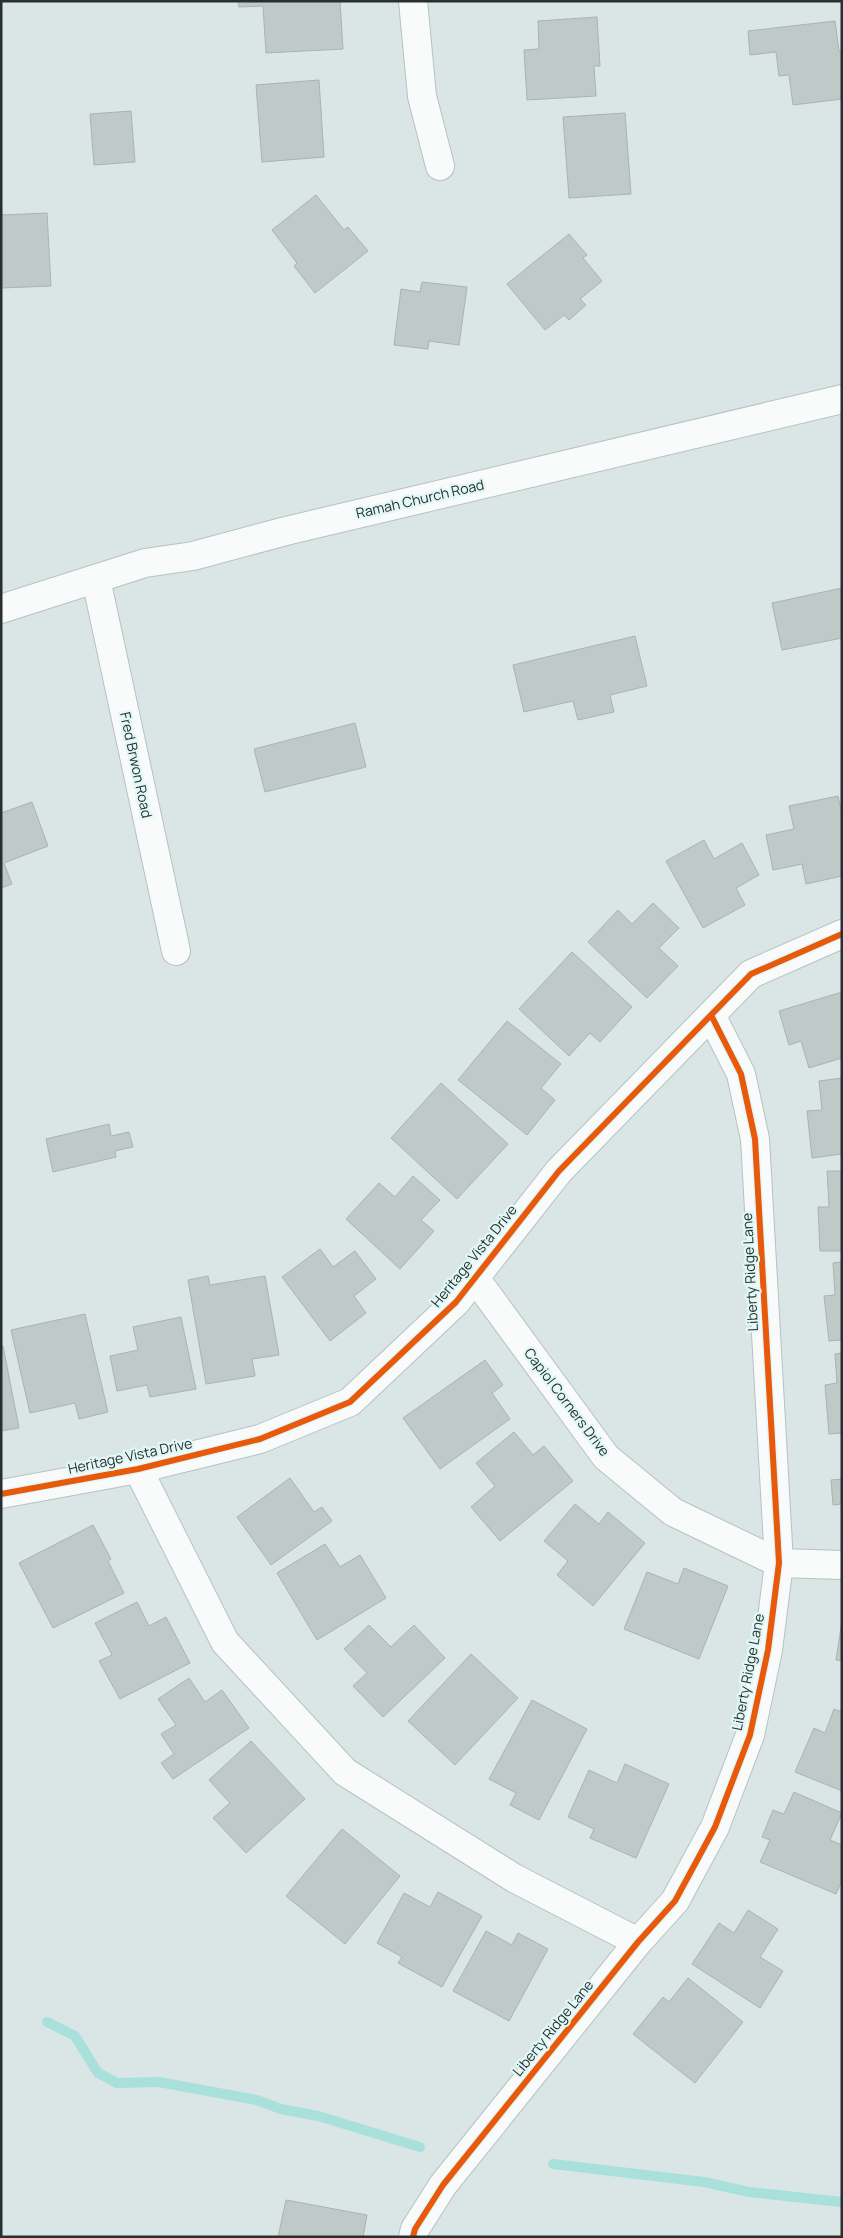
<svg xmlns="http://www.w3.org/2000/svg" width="843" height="2238" font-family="Manrope,sans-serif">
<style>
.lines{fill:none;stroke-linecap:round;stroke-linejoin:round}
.stream{stroke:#a9e0db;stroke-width:10}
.building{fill:#bfc9c8;stroke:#a9b3b2}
.minor-casing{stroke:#b7c2c1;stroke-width:30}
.major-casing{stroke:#b7c2c1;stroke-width:30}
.minor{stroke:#f9fbfb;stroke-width:28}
.major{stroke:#f9fbfb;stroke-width:28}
.cycleway-casing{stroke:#e1f8f6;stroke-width:9}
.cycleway{stroke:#e8590c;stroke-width:6}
.labels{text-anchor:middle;stroke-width:4.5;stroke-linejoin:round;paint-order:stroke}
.street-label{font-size:14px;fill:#27302f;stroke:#e1f8f6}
</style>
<rect width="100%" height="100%" fill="#d9e6e5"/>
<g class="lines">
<path class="stream" d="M47,2022L75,2036L98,2073L117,2083L159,2082L257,2100L281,2109L318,2116L420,2147
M553,2164L704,2182L749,2192L842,2202"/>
</g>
<path class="building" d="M238,1H340L343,49L266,53L263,6L239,7Z
M597,17L600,66H594L596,96L527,100L524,50L539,49L538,21Z
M835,21L839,51H842V99L793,105L789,75L779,76L776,52L750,55L748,31Z
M319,80L324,157L262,162L256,85Z
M131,111L135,162L94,165L90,114Z
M625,113L631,194L569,198L563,117Z
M316,195L344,230L348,227L368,251L315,293L294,266L297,263L272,230Z
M47,213L51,286L1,288V215Z
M569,234L587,255L583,258L602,281L580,299L586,305L569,320L564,315L545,330L507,284Z
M422,282L467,287L459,345L429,341L428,349L394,345L401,289L420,292Z
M842,588V638L782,650L772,603Z
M635,636L647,686L610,695L614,712L578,720L573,701L524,712L513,665Z
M355,723L366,767L265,792L254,749Z
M838,796L842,814V876L806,884L802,864L773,870L766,835L794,829L789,806Z
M32,802L48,846L4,863L12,884L1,888V813Z
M704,840L714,859L742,843L759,875L736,888L745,905L703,928L666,861Z
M653,903L679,928L659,948L678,966L647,998L588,942L618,910L632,924Z
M572,952L632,1007L600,1042L590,1033L569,1056L519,1009Z
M842,992V1058L809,1068L801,1041L789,1045L779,1011Z
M507,1021L561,1064L541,1088L555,1100L527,1135L458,1080Z
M842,1078V1154L812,1158L807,1111L822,1110L819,1081Z
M441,1083L508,1144L457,1199L391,1138Z
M109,1124L111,1136L129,1132L133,1147L115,1151L116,1157L53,1172L46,1139Z
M827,1171H842V1251H820L818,1207H829Z
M413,1176L440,1200L421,1220L434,1231L400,1269L346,1219L379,1183L395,1197Z
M320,1249L333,1267L355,1251L376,1279L354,1296L366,1313L330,1341L282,1277Z
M842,1262V1340L829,1341L824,1296L835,1295L833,1263Z
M208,1276L210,1285L265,1276L279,1355L252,1359L255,1376L206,1384L188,1280Z
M85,1314L108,1412L79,1419L75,1403L30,1413L11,1330Z
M181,1317L196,1389L150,1397L147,1385L117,1391L110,1356L138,1350L133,1327Z
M1,1346H3L19,1428L1,1431Z
M842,1353V1433L829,1434L825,1385L837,1383L835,1354Z
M485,1360L503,1385L492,1393L510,1419L440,1469L403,1418Z
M514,1432L533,1455L544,1446L573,1481L500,1541L471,1507L495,1486L476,1463Z
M290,1478L314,1512L322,1507L332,1521L271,1565L237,1517Z
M842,1479V1504L833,1505L831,1480Z
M575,1504L599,1524L608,1512L645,1543L593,1606L557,1575L568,1561L544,1541Z
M93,1525L111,1559L108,1561L124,1593L53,1628L19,1563Z
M325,1544L340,1567L360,1555L386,1598L317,1640L277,1573Z
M684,1568L728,1586L699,1659L624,1629L647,1572L678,1584Z
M137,1602L149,1626L166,1617L190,1663L120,1699L99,1661L112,1655L95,1623Z
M842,1621V1661L836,1660Z
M369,1625L391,1647L414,1625L445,1658L383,1717L353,1686L367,1673L344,1649Z
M471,1654L518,1698L455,1765L408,1721Z
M189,1678L205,1702L222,1690L249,1728L173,1779L161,1763L174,1754L161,1734L176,1725L158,1699Z
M532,1700L587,1729L539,1820L510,1805L516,1793L489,1779Z
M834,1709L842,1712V1791L795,1772L814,1728L825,1733Z
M251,1741L305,1799L246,1853L213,1818L230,1803L209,1780Z
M625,1764L669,1784L636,1858L590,1838L594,1829L568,1817L589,1770L617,1783Z
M794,1792L842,1813L830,1840L842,1845V1880L836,1894L760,1862L770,1840L762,1837L773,1810L784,1814Z
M342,1829L400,1876L345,1944L286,1896Z
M438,1892L482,1916L442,1987L398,1963L402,1957L377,1943L404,1893L430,1907Z
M748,1910L778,1929L760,1957L783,1971L760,2008L692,1964L719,1923L734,1933Z
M486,1931L512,1945L518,1933L548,1949L509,2021L453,1991Z
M688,1978L743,2022L695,2083L633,2034L663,1997L669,2002Z
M286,2200L367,2215L363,2237H278Z"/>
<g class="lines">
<defs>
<path id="minor" d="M413,1L422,96L440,166
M96,579L176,951
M475,1278L606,1457L673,1512L779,1563L842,1565
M138,1469L225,1642L345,1772L514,1878L638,1942
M1,1494L138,1469L260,1439L350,1402L456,1302L559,1171L751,974L842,934
M413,2237L415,2229L443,2185L638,1942L675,1901L715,1827L750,1735L768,1650L779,1563L755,1139L741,1074L711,1015"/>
<path id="major" d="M1,609L145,563L193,556L286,531L842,399"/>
</defs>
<use href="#minor" class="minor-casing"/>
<use href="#major" class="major-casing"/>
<use href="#minor" class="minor"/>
<use href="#major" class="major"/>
<defs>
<path id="cycleway" d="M1,1494L138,1469L260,1439L350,1402L456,1302L559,1171L751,974L842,934
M413,2237L415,2229L443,2185L638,1942L675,1901L715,1827L750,1735L768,1650L779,1563L755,1139L741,1074L711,1015"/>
</defs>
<use href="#cycleway" class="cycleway-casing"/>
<use href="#cycleway" class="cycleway"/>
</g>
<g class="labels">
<g class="street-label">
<text transform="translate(420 499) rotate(-13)" y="5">Ramah Church Road</text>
<text transform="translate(136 765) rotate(78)" y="5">Fred Brwon Road</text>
<text transform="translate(474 1256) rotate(-51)" y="5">Heritage Vista Drive</text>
<text transform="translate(750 1272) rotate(-93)" y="5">Liberty Ridge Lane</text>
<text transform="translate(567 1402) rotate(53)" y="5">Capiol Corners Drive</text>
<text transform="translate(130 1456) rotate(-12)" y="5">Heritage Vista Drive</text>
<text transform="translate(748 1672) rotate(-79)" y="5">Liberty Ridge Lane</text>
<text transform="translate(553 2028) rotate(-51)" y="5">Liberty Ridge Lane</text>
</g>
</g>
<rect width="843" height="2238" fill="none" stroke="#27302f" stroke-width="5"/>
</svg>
